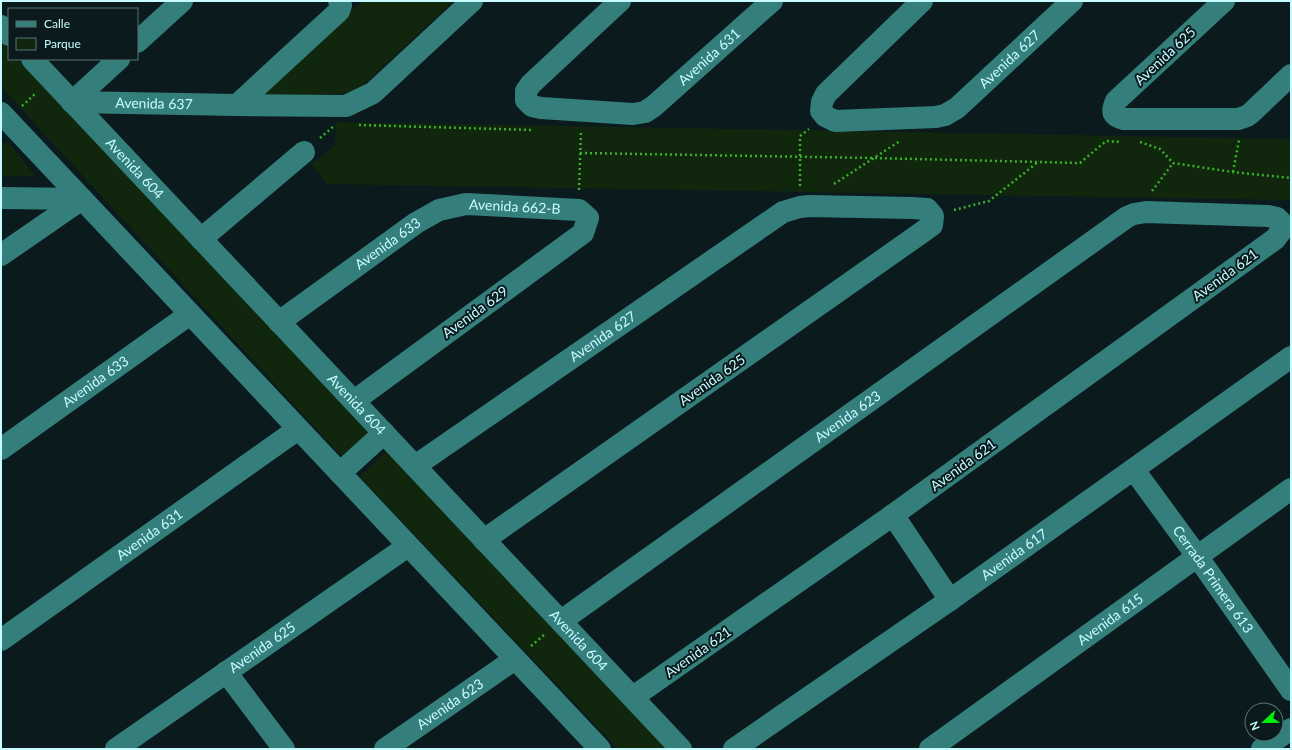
<svg xmlns="http://www.w3.org/2000/svg" width="1292" height="750" font-family="Lato,sans-serif">
<style>
.green{fill:#10270e}
.lines{fill:none;stroke-linecap:round;stroke-linejoin:round}
.path{stroke:#39b128;stroke-width:2.5;stroke-dasharray:2 3;stroke-linecap:butt}
.minor{stroke:#347e7c;stroke-width:22}
.labels{text-anchor:middle;stroke-width:4;stroke-linejoin:round;paint-order:stroke}
.street-label{font-size:14px;fill:#c6fcff;stroke:#0b1b1d}
</style>
<rect width="100%" height="100%" fill="#0b1b1d"/>
<path class="green" d="M362,1H453L355,93L259,97Z
M1,41L9,49V59H18L371,432L343,458L1,87Z
M336,122L1291,139V200L327,184L312,164L335,146Z
M1,143H9L35,176H1Z
M388,450L670,749H618L360,477Z"/>
<g class="lines">
<path class="path" d="M22,106L36,93
M359,125L532,130
M320,138L333,127
M1140,142L1160,149L1173,163L1233,172L1291,178
M580,153L874,158L1080,163L1106,141L1121,142
M1233,172L1239,140
M834,184L900,141
M800,186V136L809,129
M579,190L581,131
M1152,191L1173,163
M954,210L989,201L1038,162
M531,646L545,634"/>
<g class="minor">
<path id="s1" d="M620,1L531,84L526,91V100L532,106L541,108L633,114L645,112L654,106L772,1"/>
<path id="s2" d="M922,1L826,94L822,102L821,111L825,116L835,121L936,117L945,115L957,108L1072,1"/>
<path d="M1224,1L1116,101C1111,112 1112,116 1124,119H1238L1247,116L1251,113L1291,75"/>
<path d="M1,26L9,35"/>
<path d="M137,42L182,1"/>
<path id="s3" d="M32,59L681,749"/>
<path id="s4" d="M72,102L237,105L346,106L373,93L472,1"/>
<path d="M72,102L119,59"/>
<path d="M237,105L339,11L341,5L339,1"/>
<path d="M1,113L600,749"/>
<path d="M1,198L82,199"/>
<path d="M201,239L304,152"/>
<path d="M1,255L82,199"/>
<path id="s5" d="M279,322L416,223L439,210L466,204L579,210L588,218L583,233L354,401"/>
<path id="s6" d="M1,449L190,314"/>
<path id="s7" d="M415,466L783,212L800,207L809,206L912,208L927,209L933,216L932,225L921,233L484,540"/>
<path id="s8" d="M1134,470L1197,556L1291,690"/>
<path d="M340,473L384,433"/>
<path d="M893,515L950,600"/>
<path id="s9" d="M561,621L1127,217L1134,214L1146,212L1268,216L1277,218L1282,223V230L1275,239L893,515L633,697"/>
<path id="s10" d="M1,640L298,429"/>
<path d="M226,672L284,749"/>
<path id="s11" d="M116,749L408,546"/>
<path id="s12" d="M385,749L515,659"/>
<path id="s13" d="M734,749L950,600L1291,357"/>
<path id="s14" d="M930,749L1291,489"/>
<path d="M1262,749L1291,729"/>
</g>
</g>
<g class="labels">
<g class="street-label">
<text transform="translate(1165 56) rotate(-43)" y="5">Avenida 625</text>
<text dy="5" stroke="none"><textPath href="#s1" startOffset="346">Avenida 631</textPath></text>
<text dy="5" stroke="none"><textPath href="#s2" startOffset="365">Avenida 627</textPath></text>
<text dy="5" stroke="none"><textPath href="#s4" startOffset="82">Avenida 637</textPath></text>
<text dy="5" stroke="none"><textPath href="#s3" startOffset="150">Avenida 604</textPath></text>
<text dy="5" stroke="none"><textPath href="#s5" startOffset="272">Avenida 662-B</textPath></text>
<text dy="5" stroke="none"><textPath href="#s5" startOffset="134">Avenida 633</textPath></text>
<text transform="translate(1225 275) rotate(-36)" y="5">Avenida 621</text>
<text transform="translate(475 312) rotate(-36)" y="5">Avenida 629</text>
<text dy="5" stroke="none"><textPath href="#s7" startOffset="228">Avenida 627</textPath></text>
<text transform="translate(712 380) rotate(-35)" y="5">Avenida 625</text>
<text dy="5" stroke="none"><textPath href="#s6" startOffset="116">Avenida 633</textPath></text>
<text dy="5" stroke="none"><textPath href="#s3" startOffset="474">Avenida 604</textPath></text>
<text dy="5" stroke="none"><textPath href="#s9" startOffset="352">Avenida 623</textPath></text>
<text transform="translate(963 465) rotate(-36)" y="5">Avenida 621</text>
<text dy="5" stroke="none"><textPath href="#s10" startOffset="182">Avenida 631</textPath></text>
<text dy="5" stroke="none"><textPath href="#s13" startOffset="341">Avenida 617</textPath></text>
<text dy="5" stroke="none"><textPath href="#s8" startOffset="135">Cerrada Primera 613</textPath></text>
<text dy="5" stroke="none"><textPath href="#s14" startOffset="222">Avenida 615</textPath></text>
<text dy="5" stroke="none"><textPath href="#s3" startOffset="798">Avenida 604</textPath></text>
<text dy="5" stroke="none"><textPath href="#s11" startOffset="178">Avenida 625</textPath></text>
<text transform="translate(698 652) rotate(-35)" y="5">Avenida 621</text>
<text dy="5" stroke="none"><textPath href="#s12" startOffset="79">Avenida 623</textPath></text>
</g>
</g>
<rect width="1292" height="750" fill="none" stroke="#c6fcff" stroke-width="4"/>
<rect x="8" y="8" width="130" height="52" fill="#0b1b1d" stroke="#567577"/>
<rect x="16" y="21" width="20" height="6" fill="#347e7c" stroke="#567577"/>
<text x="44" y="28" font-size="12" fill="#c6fcff">Calle</text>
<rect x="16" y="38" width="20" height="12" fill="#10270e" stroke="#567577"/>
<text x="44" y="48" font-size="12" fill="#c6fcff">Parque</text>
<g transform="translate(1264 722) rotate(248)"><circle r="19" fill="#0b1b1d" stroke="#567577"/>
<path d="M0-3L7 15L0 10L-7 15Z" fill="#00f109"/>
<text y="-6" font-size="11" font-weight="bold" text-anchor="middle" fill="#c6fcff">N</text>
</g>
</svg>
